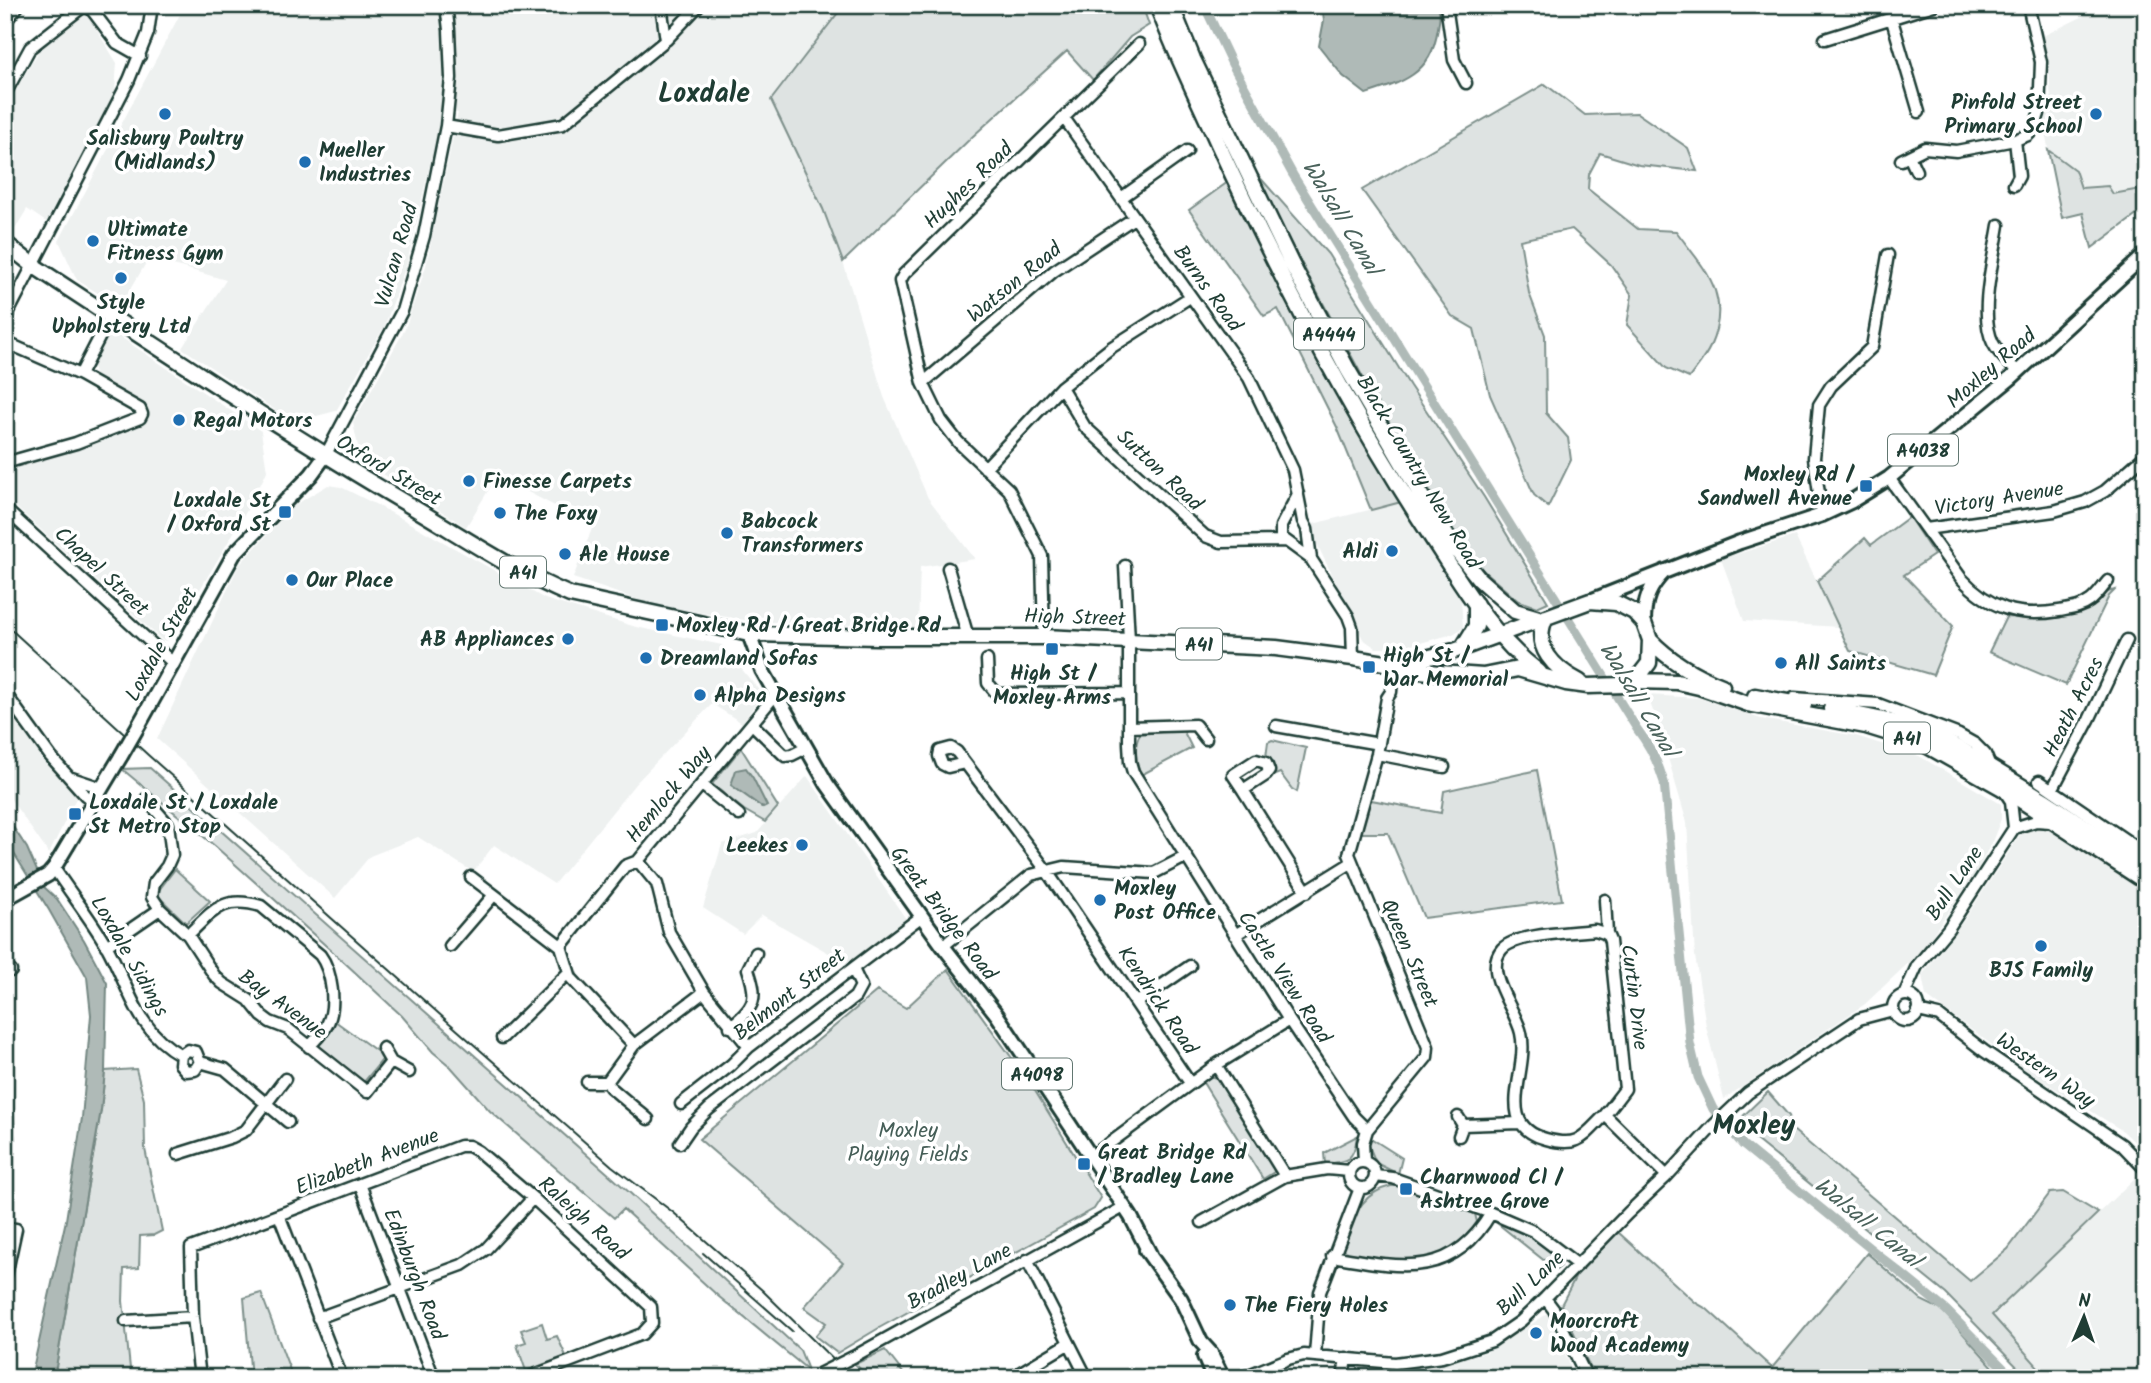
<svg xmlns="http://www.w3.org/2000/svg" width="2151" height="1383" font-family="Kalam,sans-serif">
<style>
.built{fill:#eef1f0}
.green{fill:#dee3e2;stroke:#7e908b;stroke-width:2}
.water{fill:#afbab7;stroke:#758883;stroke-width:2}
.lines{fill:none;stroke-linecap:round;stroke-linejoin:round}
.canal{stroke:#afbab7;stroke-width:9}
.minor-casing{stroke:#1f3d34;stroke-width:15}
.major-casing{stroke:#1f3d34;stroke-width:18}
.highway-casing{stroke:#1f3d34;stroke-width:19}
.minor{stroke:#fff;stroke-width:10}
.major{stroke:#fff;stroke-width:12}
.highway{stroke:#fff;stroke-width:14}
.tram{stroke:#1f3d34;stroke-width:2}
.minor-bridge-casing{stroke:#1f3d34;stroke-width:15;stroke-linecap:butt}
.major-bridge-casing{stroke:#1f3d34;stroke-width:18;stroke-linecap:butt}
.minor-bridge{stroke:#fff;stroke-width:10}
.major-bridge{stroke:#fff;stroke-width:12}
.poi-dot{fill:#1f6fb2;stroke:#fff;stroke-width:2.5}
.labels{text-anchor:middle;stroke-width:7;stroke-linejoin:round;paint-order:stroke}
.shield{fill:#fff;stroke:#627771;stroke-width:2}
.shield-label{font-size:19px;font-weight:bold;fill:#1f3d34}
.poi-label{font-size:21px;font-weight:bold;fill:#1f3d34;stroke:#fff;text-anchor:start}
.street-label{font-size:21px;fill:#1f3d34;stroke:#fff}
.park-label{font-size:21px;fill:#455e57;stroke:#fff}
.water-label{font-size:23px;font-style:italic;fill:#4a625b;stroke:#fff}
.district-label{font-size:28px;font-weight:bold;fill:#1f3d34;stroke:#fff}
</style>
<rect width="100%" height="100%" fill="#fff"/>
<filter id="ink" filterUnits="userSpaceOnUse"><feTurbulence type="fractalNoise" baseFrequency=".0143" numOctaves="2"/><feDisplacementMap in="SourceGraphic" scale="14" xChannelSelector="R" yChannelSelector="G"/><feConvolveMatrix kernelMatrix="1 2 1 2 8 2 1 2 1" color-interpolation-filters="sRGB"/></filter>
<g filter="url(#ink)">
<path class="built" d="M185,5H844L771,101L823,209L843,262L884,397L928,498L975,559L920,567L918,628L751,621L653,605L573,578L593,526L497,476L466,527L361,460L353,423L405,329L426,266L458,113L440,112L438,130L407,263L385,325L336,411L293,422L182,348L226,280L149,258L120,307L77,280L59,241Z
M2106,5H2146V208L2092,248L2083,213L2062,218L2044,127L2051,101L2049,69L2043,36Z
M85,15L88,16L117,63L115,91L46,222L27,209L12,234L5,229V109L40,49Z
M119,336L261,431L267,471L253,500L170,640L163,641L5,497V466L132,429L148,417L147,407L96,377L93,366L107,337Z
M328,485L341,487L379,506L545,599L636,627L722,645L758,689V700L742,723L712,704L635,784L554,884L494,845L473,872L418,837L370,856L335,898L157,739L239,565L295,505Z
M1401,502L1461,599L1463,628L1453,634L1402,648H1376L1363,639L1317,544L1313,524Z
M1795,536L1839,627L1744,621L1721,559Z
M1647,695L1699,698L1761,719L1856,736L1919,756L2001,804V819L1992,842L1976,872L1921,951L1865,1004L1724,1099L1706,1026L1695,956L1687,823L1659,727Z
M5,699L56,774L79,792L49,854L5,791Z
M807,776L906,919L848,964L762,915L743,934L703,908L722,844L757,833Z
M2042,826L2146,893V1153L2123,1131L2027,1071L1926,996L1922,975L1965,919L2022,832Z
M2136,1177L2146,1187V1378H2051L1991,1316Z
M1547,1314L1576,1378H1397L1399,1370L1430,1367L1487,1352Z"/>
<path class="green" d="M844,5H1142L1149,25L1130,37L1093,80L1067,51L972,137L843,262L823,209L771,100Z
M1545,84L1585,115L1637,113L1688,148L1697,171L1639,165L1600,153L1589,174L1588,189L1638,229L1676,231C1705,270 1733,295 1710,347C1705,358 1696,368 1689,378L1666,368L1627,325L1632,295L1611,265L1572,229L1520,240L1529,293L1545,335L1546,413L1568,438L1571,460L1548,507L1534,495L1490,395L1474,329L1452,316L1362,190Z
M2048,150L2075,170L2081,188L2108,186L2113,194L2146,188V208L2092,248L2083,213L2062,218Z
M1256,173L1328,254L1410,386L1484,497L1548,602L1537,607L1517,600L1469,558L1366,383L1275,214Z
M1228,182L1288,302L1401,502L1371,510L1337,427L1278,309L1264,316L1189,210Z
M1909,517L1934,555L1904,575L1953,626L1933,675L1850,651L1817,581L1865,538L1871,545Z
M2115,590L2109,596L2066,685L1989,652L2006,617C2030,618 2055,620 2078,612C2091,606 2100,592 2115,590Z
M1183,730L1192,748L1141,775C1136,763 1133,746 1140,734Z
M1272,740L1306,748L1297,792L1292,789L1280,773L1275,775L1266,757L1268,742Z
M741,748L778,807L765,822L744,810L712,784Z
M150,768L630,1193L800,1350L808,1370L718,1296L623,1209L614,1218L490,1111L451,1067L433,1052L402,1016L344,962L216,847L122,769Z
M1537,770L1562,900L1424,918L1388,833H1360L1371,800L1441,813L1444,791Z
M175,869L210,901L186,923L156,894Z
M948,969L1032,1086L1101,1198L1094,1209L879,1328L837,1353L815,1336L826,1323L804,1307L843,1263L699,1139L877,991L906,1008Z
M335,1021L382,1055V1060L364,1082L316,1046Z
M136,1069L144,1100L145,1149L162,1231L154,1235L140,1236L139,1268L124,1269L123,1301L131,1378H54L101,1110L105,1071Z
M1210,1076L1219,1079L1273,1166L1274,1172L1263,1179L1202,1081Z
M1768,1092L1789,1116L1793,1130L1970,1281L2008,1249L2050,1193L2063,1192L2098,1213L1992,1315L2048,1378H2028L1946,1294L1756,1140L1740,1119Z
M1357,1136C1354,1160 1348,1162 1325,1164L1324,1153Z
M1369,1137L1402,1158L1398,1174L1376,1163L1369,1146Z
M1391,1186H1401L1475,1214L1477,1222C1440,1275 1398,1260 1343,1254L1341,1247C1354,1219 1358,1194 1391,1186Z
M1500,1221L1524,1232L1560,1259L1561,1266L1556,1270L1497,1223Z
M1618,1232L1696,1303L1707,1309L1772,1368L1867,1253L1921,1300L1942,1310L2003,1378H1595L1561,1305L1576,1276Z
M261,1293L293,1378H251L244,1298Z
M542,1323L547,1339L557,1336L566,1356L526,1371L517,1345L526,1342L521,1330Z
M885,1350L907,1378H870L855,1364Z"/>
<path class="water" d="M1321,5H1438C1441,15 1439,23 1437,33C1431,74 1401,83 1366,94L1343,76L1319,46L1324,20Z
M746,768L753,778L767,806L763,808L731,785L736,770Z
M5,815L27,848L44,887L57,899L84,940L107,983L105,1071L101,1110L54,1378H31L66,1220L82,1118L91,1015L87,977L49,910L5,839Z"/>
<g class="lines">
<path class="canal" d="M1204,5L1232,64L1293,175L1637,729C1650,746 1658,762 1664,782L1690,1043L1698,1077L1713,1109L1743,1145L1946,1310L2013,1378"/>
<defs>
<path id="minor" d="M88,5L117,43L140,56
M661,5L666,40
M1446,5L1454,60L1466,83
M1892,20L1919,112
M5,22L19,5
M1825,39L1934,5
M5,94L30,48L85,5
M1064,118L1249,378L1293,470L1303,521L1307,529L1311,559
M446,126L498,135L563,124L666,40L699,5
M1909,156L1916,171
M1901,160L1925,148L1956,151L2015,140L2028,135L2034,129L2039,114L2041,62L2028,5
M2014,185L2019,176L2015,140
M1121,198L1187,151
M1999,225C1994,258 1978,313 1993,343C1999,355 2009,363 2018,372
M5,319L129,80L148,33L152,5
M5,342L80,375L140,409L142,414L140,418L76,443L5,463
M80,375L111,315
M923,383L1054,271L1134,218
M1061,387L1085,427L1205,536L1221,542L1285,541
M325,456L402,311L424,236L446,126L451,78L449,30L446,5
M985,468L1061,387L1112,347L1190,297
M1889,478L1961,578C1989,608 2018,618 2059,611C2070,609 2081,608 2090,601C2097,596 2102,588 2108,581
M1298,494L1281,526V537L1311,559L1348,616L1352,627L1353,658
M5,509L172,662
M1822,515L1814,458L1819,405L1831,386L1872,347L1888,255
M1926,529L2054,511L2085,502L2105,491L2146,455
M1125,566L1129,640V743L1130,762L1133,772L1289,1020L1354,1117L1367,1130
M948,568L968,637
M1044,637L1042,556L1009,490L958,442L941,420L923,383L900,281L904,274L1139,44
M987,660L988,683L997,694L1128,693
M5,693L51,757L85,795L94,801
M1794,698L1878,704L1959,735L1975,744L1985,754L1990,766
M752,724L785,756L792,755L806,748
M1276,726L1379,744
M1129,727L1195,725L1206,739
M1377,754L1444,767
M965,763L948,767L942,764L939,756L940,751L951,748L957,752L1046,870L1190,1083
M72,778L102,788
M2039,781L2146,854
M702,785L739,815
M1243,790L1266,775L1269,771L1266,763L1256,760L1233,775L1243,790L1307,892
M2052,790L2089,720L2127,640
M2005,792L2011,801L2014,828
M146,799L168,824L172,855L167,866L154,883L152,897L160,909L188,935L214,975L222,983L249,1000L262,1016L270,1022L288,1029L367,1092L391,1062
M638,861L657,884L669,932L704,992L749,1047
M54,868C71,894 91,919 106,945C130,987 135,1030 181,1055
M471,877L561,946L571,978L634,1045L607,1082L610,1087L648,1119
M1605,900L1607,934
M188,935C214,910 223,895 261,906L320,955C332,971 337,1006 327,1025C323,1033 315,1040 309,1047
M1235,935L1351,863
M106,946L160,909
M450,946L493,896
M561,946L625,866L638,861L776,694
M943,946L1031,875L1064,867L1154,873L1185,857
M5,970L11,971
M1893 1008a13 13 0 1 1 26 0a13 13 0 1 1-26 0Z
M1904,995L1917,966L1948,929L2014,828L2036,821L2050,822
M1136,1003L1190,966
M1918,1011L1939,1016L1984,1051L2122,1145L2146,1170
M730,1027C756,1006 758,999 748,969L756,953
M502,1038L568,973
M634,1045L704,992
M383,1048L391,1062L409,1072
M181,1055L180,1064L186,1071L195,1070L200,1062
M181,1055L188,1050L196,1052L200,1062
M200,1062L225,1069L288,1122
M1216,1065L1285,1176
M587,1082H607
M5,1086L8,1143L5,1148
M681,1104L731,1065L749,1047L922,916
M1605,1115L1625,1089L1610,941L1607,934L1595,930C1573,933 1517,933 1502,949C1482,972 1516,1009 1521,1033C1530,1072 1492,1125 1546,1139C1579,1148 1583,1137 1605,1115L1667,1176
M1458,1117L1463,1125L1459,1136
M1463,1125L1520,1123
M680,1143L691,1127L709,1109L855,997L861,986L853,969
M178,1154L232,1137L246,1130L285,1079
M1091,1157L1216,1065L1289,1020
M1364,1161L1363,1143L1367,1130L1427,1057L1428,1047L1349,854L1377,754L1387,698L1391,692L1393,665
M1349 1175a13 13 0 1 1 26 0a13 13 0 1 1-26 0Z
M1375,1176L1393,1178L1491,1213L1533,1231L1578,1265
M360,1184L434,1378
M279,1215L342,1378
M1202,1222L1285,1176L1327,1169L1349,1171
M5,1228L16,1229L5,1280
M1332,1256C1397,1267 1452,1281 1491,1213
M1027,1260L1087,1378
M1545,1298L1554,1310L1587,1378
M318,1318L462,1265L486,1249L533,1198
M126,1321L193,1317
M1315,1355L1320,1292L1360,1188
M853,1357L1124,1207
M200,1378L193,1317L191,1248L460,1146H469L478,1151L533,1198L651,1307L652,1323L642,1334L527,1378
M1011,1378L1068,1344
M1241,1378L1288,1359L1304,1355L1395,1363L1442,1357L1492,1341L1521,1321L1545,1298L1628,1213L1667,1176L1713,1126L1748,1093L1859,1019L1893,1010
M1343,1378L1346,1358"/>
<path id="major" d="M1590,601L1740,542L1822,515L1852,501L1889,478L2011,378L2146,254
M1644,623C1644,600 1649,587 1665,571
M749,634L762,670L827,784L943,946L997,1015L1131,1217L1150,1254
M140,723L234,554L311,475L325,456
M5,899L48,875L54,868L121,756
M1146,1250L1181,1299L1201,1342L1211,1353L1223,1378
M1204,1356L1213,1378"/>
<path id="highway" d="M1157,5C1175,53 1198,99 1219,146C1280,278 1348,409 1428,532C1460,581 1491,636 1539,672
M1171,5L1193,59L1291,263L1348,370L1422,497L1456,550L1479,579L1515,611L1542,619
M5,243L34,266C158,347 281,430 409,505C462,536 513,571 570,595L749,634L877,637H1044L1276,648L1353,658L1398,665L1410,670L1440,673L1483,676L1518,669L1566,683L1588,686L1626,685L1635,681L1649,663L1650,640L1644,623L1634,612L1616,603L1590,601L1454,651L1398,665
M1546,617C1531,647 1555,669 1580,682
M1650,640C1670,661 1696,676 1722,686
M1463,647L1476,626V604
M1635,681L1677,682L1699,687L1748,704L1866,726L1924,744L2002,788L2146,882
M1755,696L1804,705
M1831,709L1893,722L1927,733L1959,748L2044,800L2146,866"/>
</defs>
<use href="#minor" class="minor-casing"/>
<use href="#major" class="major-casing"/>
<use href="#highway" class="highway-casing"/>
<use href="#minor" class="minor"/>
<use href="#major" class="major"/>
<use href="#highway" class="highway"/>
<path class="tram" d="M5,624L148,755L446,1020L612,1166L674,1213L762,1290L852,1378
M703,1253L792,1331"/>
<defs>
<path id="minor-bridge" d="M819,1374L853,1357"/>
<path id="major-bridge" d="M121,756L140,723"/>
</defs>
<use href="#minor-bridge" class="minor-bridge-casing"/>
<use href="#major-bridge" class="major-bridge-casing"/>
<use href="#minor-bridge" class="minor-bridge"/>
<use href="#major-bridge" class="major-bridge"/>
</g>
</g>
<g class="poi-dot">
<circle cx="165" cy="114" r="7"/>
<circle cx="2096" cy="114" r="7"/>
<circle cx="305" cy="162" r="7"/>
<circle cx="93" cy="241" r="7"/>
<circle cx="121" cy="278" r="7"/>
<circle cx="179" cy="420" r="7"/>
<circle cx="469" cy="481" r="7"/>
<rect x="1859" y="479" width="14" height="14" rx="3.5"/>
<rect x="278" y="505" width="14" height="14" rx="3.5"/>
<circle cx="500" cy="513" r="7"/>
<circle cx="727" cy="533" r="7"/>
<circle cx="1392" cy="551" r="7"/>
<circle cx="565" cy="554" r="7"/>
<circle cx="292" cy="580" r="7"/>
<rect x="655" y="618" width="14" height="14" rx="3.5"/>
<circle cx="568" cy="639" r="7"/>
<rect x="1045" y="642" width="14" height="14" rx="3.5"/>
<circle cx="646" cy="658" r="7"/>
<circle cx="1781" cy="663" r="7"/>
<rect x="1362" y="660" width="14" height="14" rx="3.5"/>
<circle cx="700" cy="695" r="7"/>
<rect x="68" y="807" width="14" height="14" rx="3.5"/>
<circle cx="802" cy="845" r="7"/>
<circle cx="1100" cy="900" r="7"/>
<circle cx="2041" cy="946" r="7"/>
<rect x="1077" y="1157" width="14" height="14" rx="3.5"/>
<rect x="1399" y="1182" width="14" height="14" rx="3.5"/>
<circle cx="1230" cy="1305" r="7"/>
<circle cx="1536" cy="1333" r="7"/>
</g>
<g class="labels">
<g class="shield">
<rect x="1294" y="318.5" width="70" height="31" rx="5"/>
<rect x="1888" y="434.5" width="70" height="31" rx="5"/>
<rect x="500" y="556.5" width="46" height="31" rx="5"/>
<rect x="1176" y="628.5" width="46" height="31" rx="5"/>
<rect x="1884" y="722.5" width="46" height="31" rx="5"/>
<rect x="1002" y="1058.5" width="70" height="31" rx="5"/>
</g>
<g class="shield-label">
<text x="1329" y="341">A4444</text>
<text x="1923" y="457">A4038</text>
<text x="523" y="579">A41</text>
<text x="1199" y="651">A41</text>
<text x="1907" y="745">A41</text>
<text x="1037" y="1081">A4098</text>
</g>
<g class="poi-label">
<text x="2082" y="109" text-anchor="end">Pinfold Street<tspan x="2082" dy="24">Primary School</tspan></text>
<text x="165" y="145" text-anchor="middle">Salisbury Poultry<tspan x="165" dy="24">(Midlands)</tspan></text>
<text x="319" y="157">Mueller<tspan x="319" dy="24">Industries</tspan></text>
<text x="107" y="236">Ultimate<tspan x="107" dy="24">Fitness Gym</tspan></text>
<text x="121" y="309" text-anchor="middle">Style<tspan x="121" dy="24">Upholstery Ltd</tspan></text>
<text x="193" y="427">Regal Motors</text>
<text x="1852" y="481" text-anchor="end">Moxley Rd /<tspan x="1852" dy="24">Sandwell Avenue</tspan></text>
<text x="483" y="488">Finesse Carpets</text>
<text x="271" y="507" text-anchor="end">Loxdale St<tspan x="271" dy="24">/ Oxford St</tspan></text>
<text x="514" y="520">The Foxy</text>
<text x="741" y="528">Babcock<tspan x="741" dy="24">Transformers</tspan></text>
<text x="1378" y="558" text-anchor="end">Aldi</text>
<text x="579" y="561">Ale House</text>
<text x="306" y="587">Our Place</text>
<text x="676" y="632">Moxley Rd / Great Bridge Rd</text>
<text x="554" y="646" text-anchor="end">AB Appliances</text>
<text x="1383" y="662">High St /<tspan x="1383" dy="24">War Memorial</tspan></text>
<text x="660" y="665">Dreamland Sofas</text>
<text x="1795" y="670">All Saints</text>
<text x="1052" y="680" text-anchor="middle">High St /<tspan x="1052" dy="24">Moxley Arms</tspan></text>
<text x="714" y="702">Alpha Designs</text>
<text x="89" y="809">Loxdale St / Loxdale<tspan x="89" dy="24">St Metro Stop</tspan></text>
<text x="788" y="852" text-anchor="end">Leekes</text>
<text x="1114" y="895">Moxley<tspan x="1114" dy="24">Post Office</tspan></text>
<text x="2041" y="977" text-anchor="middle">BJS Family</text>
<text x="1098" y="1159">Great Bridge Rd<tspan x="1098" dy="24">/ Bradley Lane</tspan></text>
<text x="1420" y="1184">Charnwood Cl /<tspan x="1420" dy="24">Ashtree Grove</tspan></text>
<text x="1244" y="1312">The Fiery Holes</text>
<text x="1550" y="1328">Moorcroft<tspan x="1550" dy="24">Wood Academy</tspan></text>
</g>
<g class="street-label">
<text transform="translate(968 185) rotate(-44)" y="7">Hughes Road</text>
<text transform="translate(396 255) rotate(-74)" y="7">Vulcan Road</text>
<text transform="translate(1014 282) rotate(-39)" y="7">Watson Road</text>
<text transform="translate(1208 288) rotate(54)" y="7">Burns Road</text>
<text transform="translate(1991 368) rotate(-41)" y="7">Moxley Road</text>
<text transform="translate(389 470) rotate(31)" y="7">Oxford Street</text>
<text transform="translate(1160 470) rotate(43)" y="7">Sutton Road</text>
<text transform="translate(1419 472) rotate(59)" y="7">Black Country New Road</text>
<text transform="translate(1999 498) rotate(-9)" y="7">Victory Avenue</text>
<text transform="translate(102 571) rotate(43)" y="7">Chapel Street</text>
<text transform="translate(1075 617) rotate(2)" y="7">High Street</text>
<text transform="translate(161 644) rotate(-61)" y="7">Loxdale Street</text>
<text transform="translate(2073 707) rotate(-63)" y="7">Heath Acres</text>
<text transform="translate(668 794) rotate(-50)" y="7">Hemlock Way</text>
<text transform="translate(1954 883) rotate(-56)" y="7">Bull Lane</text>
<text transform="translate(944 913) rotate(53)" y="7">Great Bridge Road</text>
<text transform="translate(1410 953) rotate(67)" y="7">Queen Street</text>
<text transform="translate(130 956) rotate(60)" y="7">Loxdale Sidings</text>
<text transform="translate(1285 977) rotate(57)" y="7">Castle View Road</text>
<text transform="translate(789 994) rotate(-38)" y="7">Belmont Street</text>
<text transform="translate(1635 997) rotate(83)" y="7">Curtin Drive</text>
<text transform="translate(1158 1000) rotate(56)" y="7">Kendrick Road</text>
<text transform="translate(283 1004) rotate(36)" y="7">Bay Avenue</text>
<text transform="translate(2046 1070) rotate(35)" y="7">Western Way</text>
<text transform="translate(367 1161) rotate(-21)" y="7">Elizabeth Avenue</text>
<text transform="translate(584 1218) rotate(42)" y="7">Raleigh Road</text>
<text transform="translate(415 1274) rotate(69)" y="7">Edinburgh Road</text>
<text transform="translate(959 1276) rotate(-29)" y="7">Bradley Lane</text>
<text transform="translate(1530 1283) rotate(-43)" y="7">Bull Lane</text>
</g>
<g class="park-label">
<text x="908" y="1137">Moxley<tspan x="908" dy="24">Playing Fields</tspan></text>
</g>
<g class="water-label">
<text transform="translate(1342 217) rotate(59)" y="8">Walsall Canal</text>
<text transform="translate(1639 699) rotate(59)" y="8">Walsall Canal</text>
<text transform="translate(1868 1222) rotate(39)" y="8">Walsall Canal</text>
</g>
<g class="district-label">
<text x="704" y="102">Loxdale</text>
<text x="1754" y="1134">Moxley</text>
</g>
</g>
<rect width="2151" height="1383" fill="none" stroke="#fff" stroke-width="28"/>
<rect x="14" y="14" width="2123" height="1355" fill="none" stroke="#1f3d34" stroke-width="2.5" filter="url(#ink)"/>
<g transform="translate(2084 1317) rotate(2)" stroke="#ffffff" stroke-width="5" paint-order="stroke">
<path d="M0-5L12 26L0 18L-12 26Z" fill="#1f3d34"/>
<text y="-10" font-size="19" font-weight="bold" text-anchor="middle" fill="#1f3d34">N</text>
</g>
</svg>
